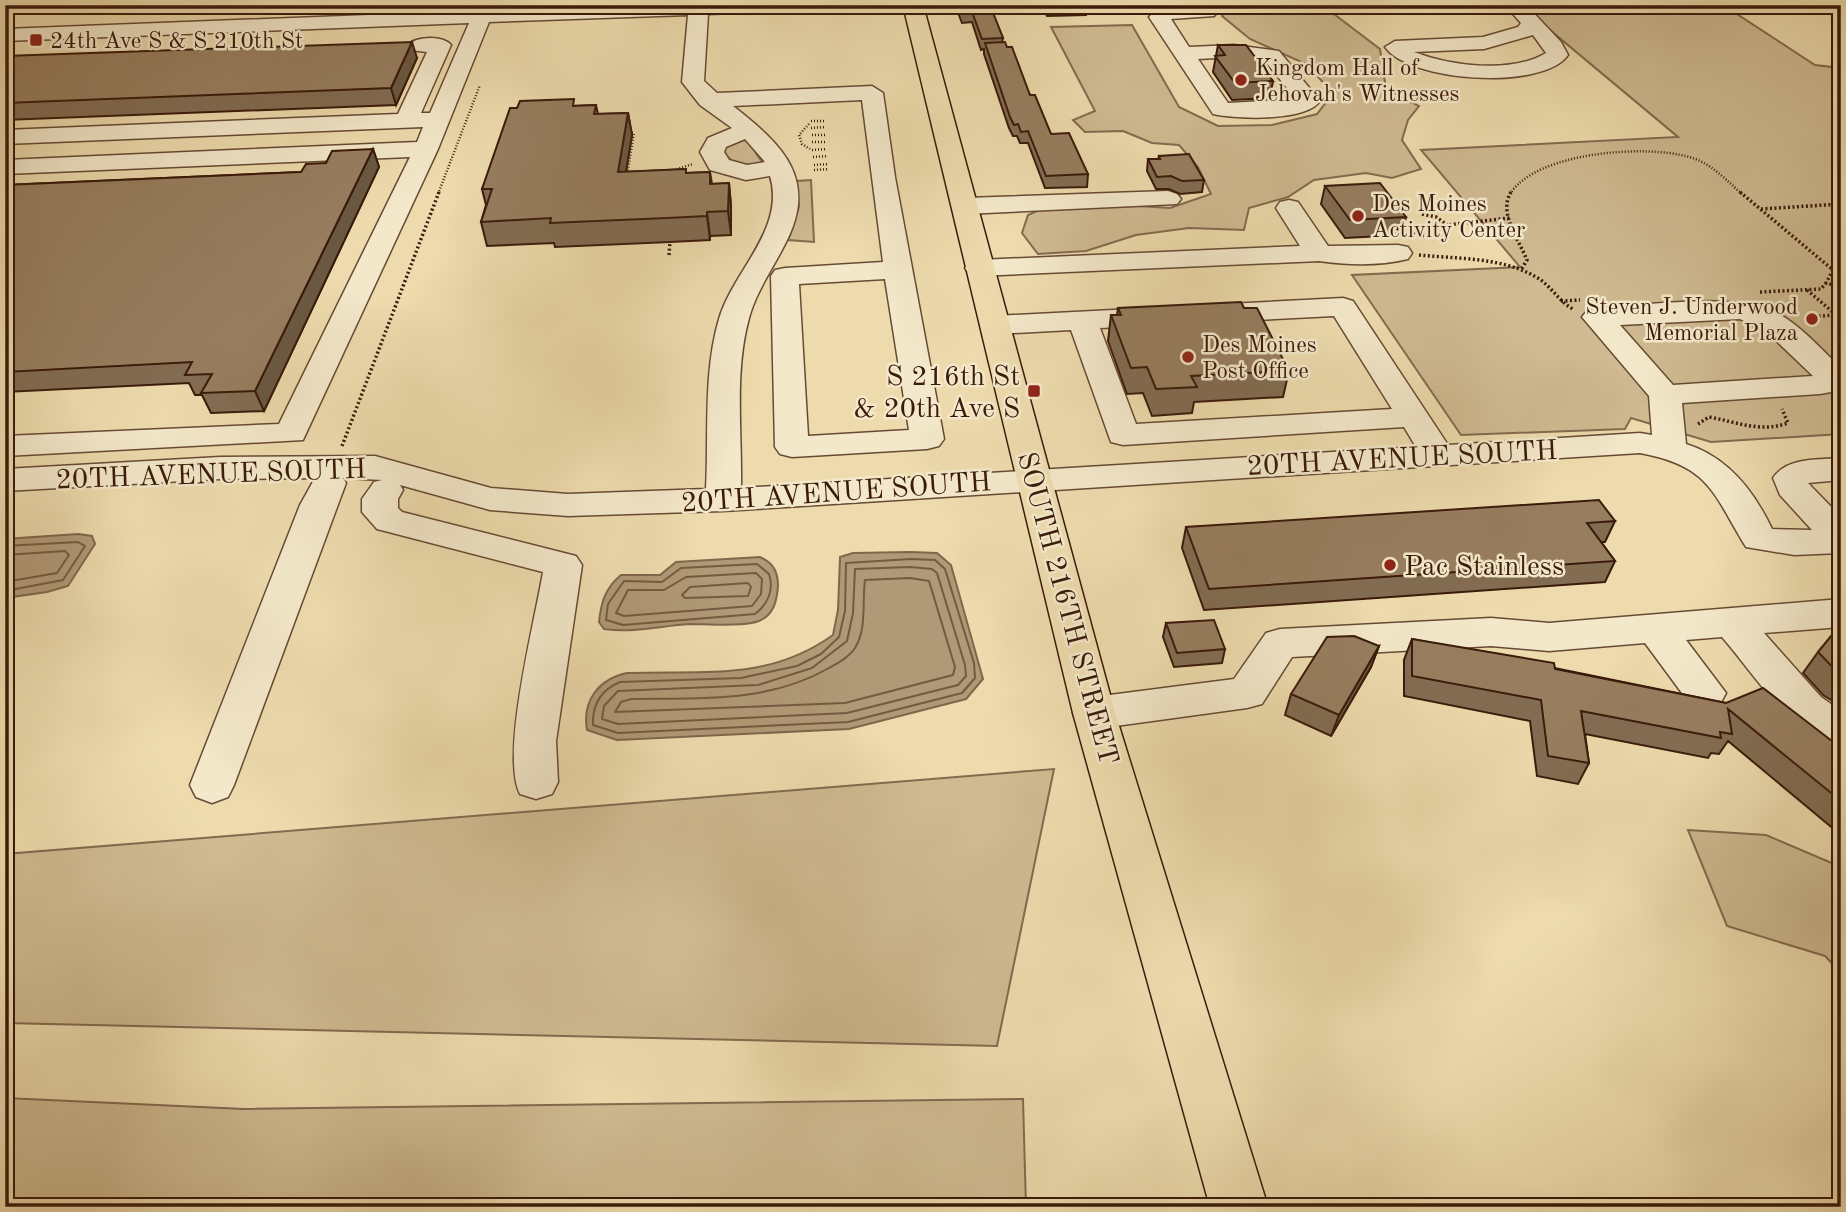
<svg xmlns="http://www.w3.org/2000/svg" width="1846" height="1212" font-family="'Old Standard TT',serif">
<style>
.green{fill:#cfba91;stroke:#846a4e;stroke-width:2}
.water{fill:#b09976;stroke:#81664b;stroke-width:2}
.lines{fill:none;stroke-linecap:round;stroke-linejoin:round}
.shore{stroke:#755a40;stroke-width:2}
.minor-casing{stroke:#674a33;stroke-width:3}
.major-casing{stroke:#3a1a0a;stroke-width:3}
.path-far1{stroke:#3a1a0a;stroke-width:2.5;stroke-dasharray:1 2;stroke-linecap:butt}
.path{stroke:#3a1a0a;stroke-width:3.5;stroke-dasharray:2 2.5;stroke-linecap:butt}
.minor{fill:#f3e8ca;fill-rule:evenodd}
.major{fill:#eddbad;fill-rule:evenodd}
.wall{fill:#826c52;stroke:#3a1a0a;stroke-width:2}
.shaded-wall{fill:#6a5842;stroke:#3a1a0a;stroke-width:2}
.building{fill:#977e5f;stroke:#3a1a0a;stroke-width:2}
.poi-dot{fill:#8f2418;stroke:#f3e8ca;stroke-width:2.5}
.labels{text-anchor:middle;stroke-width:5;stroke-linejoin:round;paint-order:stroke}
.far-poi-label{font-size:23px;fill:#3a1a0a;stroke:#f3e8ca;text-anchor:start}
.poi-label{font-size:28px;fill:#3a1a0a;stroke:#f3e8ca;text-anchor:end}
.street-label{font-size:28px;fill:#3a1a0a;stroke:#f3e8ca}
</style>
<rect width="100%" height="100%" fill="#eddbad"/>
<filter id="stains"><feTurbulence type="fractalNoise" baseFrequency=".00286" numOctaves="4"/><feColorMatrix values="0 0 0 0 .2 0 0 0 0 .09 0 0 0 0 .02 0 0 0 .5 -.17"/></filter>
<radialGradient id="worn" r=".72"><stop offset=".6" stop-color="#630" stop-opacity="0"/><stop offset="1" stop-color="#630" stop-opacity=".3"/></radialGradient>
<path class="green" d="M1230,5H1322L1380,49L1386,89L1419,106L1408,120L1402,140L1421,169L1392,178L1366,173L1314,180L1288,197L1249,208L1244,230L1189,228L1136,235L1086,251L1038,254L1022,233L1028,215L1059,201L1170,208L1211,194L1198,167L1179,145L1152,143L1123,131L1085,132L1073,120L1095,111L1051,27L1132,25L1179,107L1218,126L1272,125L1317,114L1333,93L1306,64L1250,39L1222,16Z
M1520,5H1723L1815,65L1841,68V434L1711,442L1631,418L1625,429L1461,435L1352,275L1520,267L1421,150L1678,137Z
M739,139L748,141L764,165C750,171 730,165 724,151L727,144Z
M811,180L814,242L788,240L799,207L797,181Z
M1054,769L997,1046L5,1023V854Z
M1688,830L1766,835L1841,867V973L1825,956L1727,926Z
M5,1098L244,1109L1023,1099L1026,1207H5Z"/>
<path class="water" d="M78,534L92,536L95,544L68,586L47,592L5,598V539Z
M911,552L937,553L951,565L983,679L966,699L849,729L617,740L587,730C582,700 599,679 627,673C704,670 767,682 833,635L838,610L840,557L853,553Z
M760,557C773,563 778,571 778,586C777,600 774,615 759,621C743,627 707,624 689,624C660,626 633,633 604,629L599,622C601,603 605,588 621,575H660L676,562Z"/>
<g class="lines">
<path class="shore" d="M5,546L78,542L85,546L63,580L5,591
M5,555L65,551L69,555L57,573L5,582
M911,559L935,560L945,569L974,663L975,678L962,693L848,722L618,733L593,725C592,704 601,690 620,682L741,678L797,666L821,654L839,637L845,611L846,563Z
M757,564L769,574C774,590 768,604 755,614L623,625L606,620L608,604L624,581L662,582L681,568Z
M910,567L932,569L937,573L965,665L966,676L958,685L847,713L618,724L602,719L604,706L618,691L758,685L812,668L847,641L853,613L855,569Z
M756,573L762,579L761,594L752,606L624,616L616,613L628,590H664L686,577Z
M910,578L929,581L955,667L953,675L845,703L615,712L621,702L631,699C700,698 768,703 829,668C838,663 849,657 855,648C867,629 862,602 865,580Z
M748,583L751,587L748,596L685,598L682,595L690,587Z"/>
<defs>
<path id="minor" d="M627,5H799L789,11L708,14L704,81L717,93L872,86L883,93L895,177L944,439L939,446L927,449L792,457L780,454L775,447L771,276L775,270L785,268L883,262L862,100L733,106C783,145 820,180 784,246C772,270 756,292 749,318C734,372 742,432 741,488L1416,447L1404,427L1123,445L1111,442L1071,330L995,334L985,331L980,325L985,319L995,316L1343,298L1353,301L1448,445L1640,433L1652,435L1649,396L1582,317L1587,311L1597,308C1646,306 1738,291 1779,314C1802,327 1821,349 1840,367L1841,384L1831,392L1820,394L1682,403L1686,444C1728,457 1754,491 1772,529L1812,530L1780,495L1773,478C1787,457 1818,460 1841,458V480L1808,483L1841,517V553L1794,555L1746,547C1713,494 1711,466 1640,453L723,511L568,516L490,510L400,485L403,490L398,499V508L402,512L576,556L582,565L556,741L558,782L552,794L536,799L520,794C500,755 535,621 543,572L377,529L362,512V499L374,482L382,480L343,478L346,483L234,785L228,797L212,803L196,797L190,785L300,505L315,478L220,479L5,491V469L220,457L375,456L491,488L568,494L706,489C709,433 703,373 719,319C733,271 786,229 770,176L746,180L710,170L700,152L708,138L732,128L700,105L682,82L688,15L489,22L438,149L303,440L5,456V436L279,424L410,157L5,174V160L417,142L423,127L5,144V130L398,114L427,52L410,50L407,46C415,36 443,35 451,45L421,113H430L469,23L5,41V29ZM745,139L765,162L747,165L729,160L724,152L726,147ZM885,279L909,430L808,436L799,284ZM1334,316L1392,409L1136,424L1100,328ZM1740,319L1768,333L1813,376L1673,385L1620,325Z
M1505,5H1526L1561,42L1568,55C1543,91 1409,82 1385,47L1395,41L1483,37L1518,27L1521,23ZM1533,35L1546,53C1511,74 1450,66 1414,52L1484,49Z
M1207,6L1214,8L1217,12L1214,16L1171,19L1189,47L1234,45L1279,51L1320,101C1306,122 1235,119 1213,114L1149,17C1161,2 1189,7 1207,6ZM1234,57L1265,61L1296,99L1228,103L1198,59Z
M1168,191L1177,194L1181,199L1177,204L965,214L956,211L952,206L956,201L965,198Z
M1289,200L1298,202L1328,246L1398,245L1408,247L1412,253L1408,259C1380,266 1347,265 1319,261L979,276L969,274L965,268L969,262L979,260L1300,246L1276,208L1280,202Z
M1841,599V627L1764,633L1821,697L1841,711V749C1789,733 1756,676 1722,637L1686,640L1726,693L1720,704L1705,708L1690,704L1645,643L1549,651L1491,646L1292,657L1262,704L1247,708L1094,729L1079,724L1073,713L1079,702L1094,697L1234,679L1266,633L1280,629L1491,618L1549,623Z"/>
<path id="major" d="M903,5H923L1115,713L1268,1207H1210L1073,713Z"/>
</defs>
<use href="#minor" class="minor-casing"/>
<use href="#major" class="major-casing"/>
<path class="path-far1" d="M811,121H825
M809,124L799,135L802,144L810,149
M811,128L826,127
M626,132L634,133L627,175
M812,135H826
M812,142H827
M812,150L827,149
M813,157L828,156
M814,165L829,164
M814,170L829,169
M668,172L693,164
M438,194L480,85
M1510,194C1536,152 1645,144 1689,157C1710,162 1726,180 1742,194"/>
<path class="path" d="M1511,192C1498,213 1519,240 1527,260L1521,270
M1740,192L1833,270L1826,283L1841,287
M1761,209L1841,204
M1422,214L1436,217L1447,225
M1413,234L1436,237L1448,231L1447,225L1510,218
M669,255L670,242
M1419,255C1458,259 1502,257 1536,277C1551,285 1558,301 1573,309
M1807,290L1841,319
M1760,292L1821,289L1826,283
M1561,301L1580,300
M1805,317L1837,315
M1698,424L1709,417C1737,422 1760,433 1788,423L1782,409
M342,446L439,192"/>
<use href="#minor" class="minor"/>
<use href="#major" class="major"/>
</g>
<path class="wall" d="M5,5H68L60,12L5,14Z
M955,5H1087L1086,15L1047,16L1045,12L993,14L1003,38L1002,42L1051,134L1088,174L1087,187L1045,188L1028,143H1020L1017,136H1013L1009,128L984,54V49L981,50L972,22L962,23Z
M1218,45L1273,81L1270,98L1232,100L1213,72Z
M5,56L417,58L396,105L5,120Z
M596,105L598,114L628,113L632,135L626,172L686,169V173L710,172L712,184L729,183L731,206V235L710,236V240L670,242L555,247L554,243L487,246L481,222L486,205L482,189L517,108Z
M373,149L379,167L264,411L211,413L202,395H195L189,383L5,392V185L301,172L326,163Z
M1159,156L1204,180L1202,192L1180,194L1169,189H1156L1147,171L1148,159H1158Z
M1325,186L1406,217L1401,235L1345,238L1321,204Z
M1118,308H1244L1289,371L1283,397L1194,402L1192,413L1152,416L1143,393L1127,394L1108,341L1111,315H1117Z
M1615,521L1605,542H1601L1615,561L1605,582L1204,610L1182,548L1186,527Z
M1166,623L1225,649L1222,663L1174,667L1163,637Z
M1841,624V706L1823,695L1803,673L1818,652Z
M1412,639L1726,703L1841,748V835L1728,741L1719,754L1711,753L1708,758L1585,734L1589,763L1578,784L1537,776L1530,721L1404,696V660Z
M1379,646L1371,667L1331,736L1285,715L1291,694Z"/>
<path class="shaded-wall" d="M58,5H68L60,12Z
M412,42L417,58L396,105L391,88Z
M628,113L632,135L622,195L618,172Z
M373,149L379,167L264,411L255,391Z
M729,183L731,206V235L728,211Z
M707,212L710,236V240L707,216Z
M1379,646L1371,667L1331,736L1339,715Z"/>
<path class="building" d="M960,5H990L1003,38L982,39L972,12H963Z
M412,42L391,88L5,103V56Z
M1005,42L1007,47H1012L1030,95H1035L1051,134L1069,133L1088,174L1046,176L1028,131L1021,132L1018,124L1014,125L1010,117L985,43Z
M1218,45H1246L1273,81L1235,83L1215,56L1225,55Z
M574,99L573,106L596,105L594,114L628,113L618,172L686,169V173L710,172V184L729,183L728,211L707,212V216L667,218L550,223L551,218L481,222L492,189H482L510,108H517L520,101Z
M373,149L255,391L201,393L212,374L185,375L192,362L5,372V185L301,172L306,164L326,163L332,151Z
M1189,154L1204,180L1182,181L1171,176L1157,177L1148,159H1160L1159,156Z
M1380,183L1406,217L1350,220L1325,186Z
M1241,302L1244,308H1257L1289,371L1191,376L1197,387L1156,389L1147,367L1131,368L1111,315H1121L1118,308Z
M1599,500L1615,521L1587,523L1615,561L1209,589L1186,527Z
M1214,620L1225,649L1177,653L1166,623Z
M1841,624V676L1818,652Z
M1354,636L1379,646L1339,715L1291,694L1327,637Z
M1412,639L1554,663L1555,669L1726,703L1763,688L1841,748V801L1728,709L1732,734L1720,732L1721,738L1581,711L1589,763L1548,756L1541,700L1412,676Z"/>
<g class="poi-dot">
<rect x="29" y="33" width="14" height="14" rx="3.5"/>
<circle cx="1241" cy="80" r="7"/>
<circle cx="1358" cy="216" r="7"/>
<circle cx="1812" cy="319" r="7"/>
<circle cx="1188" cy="357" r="7"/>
<rect x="1027" y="384" width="14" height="14" rx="3.5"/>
<circle cx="1390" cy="565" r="7"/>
</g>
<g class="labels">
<g class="far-poi-label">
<text x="50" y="48">24th Ave S &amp; S 210th St</text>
<text x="1255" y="75">Kingdom Hall of<tspan x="1255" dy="26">Jehovah's Witnesses</tspan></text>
<text x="1372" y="211">Des Moines<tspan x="1372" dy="26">Activity Center</tspan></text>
<text x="1798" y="314" text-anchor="end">Steven J. Underwood<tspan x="1798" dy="26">Memorial Plaza</tspan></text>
<text x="1202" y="352">Des Moines<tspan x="1202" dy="26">Post Office</tspan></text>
</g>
<g class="poi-label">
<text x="1020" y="385">S 216th St<tspan x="1020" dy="32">&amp; 20th Ave S</tspan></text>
<text x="1404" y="575" text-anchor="start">Pac Stainless</text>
</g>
<g class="street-label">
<text transform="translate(1402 457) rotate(-3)" y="10">20TH AVENUE SOUTH</text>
<text transform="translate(211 473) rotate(-2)" y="10">20TH AVENUE SOUTH</text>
<text transform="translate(836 491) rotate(-4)" y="10">20TH AVENUE SOUTH</text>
<text transform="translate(1069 608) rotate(75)" y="10">SOUTH 216TH STREET</text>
</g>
</g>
<rect width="1846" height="1212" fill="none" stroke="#eddbad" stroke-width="28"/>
<rect x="7" y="7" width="1832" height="1198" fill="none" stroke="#3a1a0a" stroke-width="3.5"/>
<rect x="14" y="14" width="1818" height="1184" fill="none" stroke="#3a1a0a" stroke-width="2"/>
<rect width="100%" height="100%" filter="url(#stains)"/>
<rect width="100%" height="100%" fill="url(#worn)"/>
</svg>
